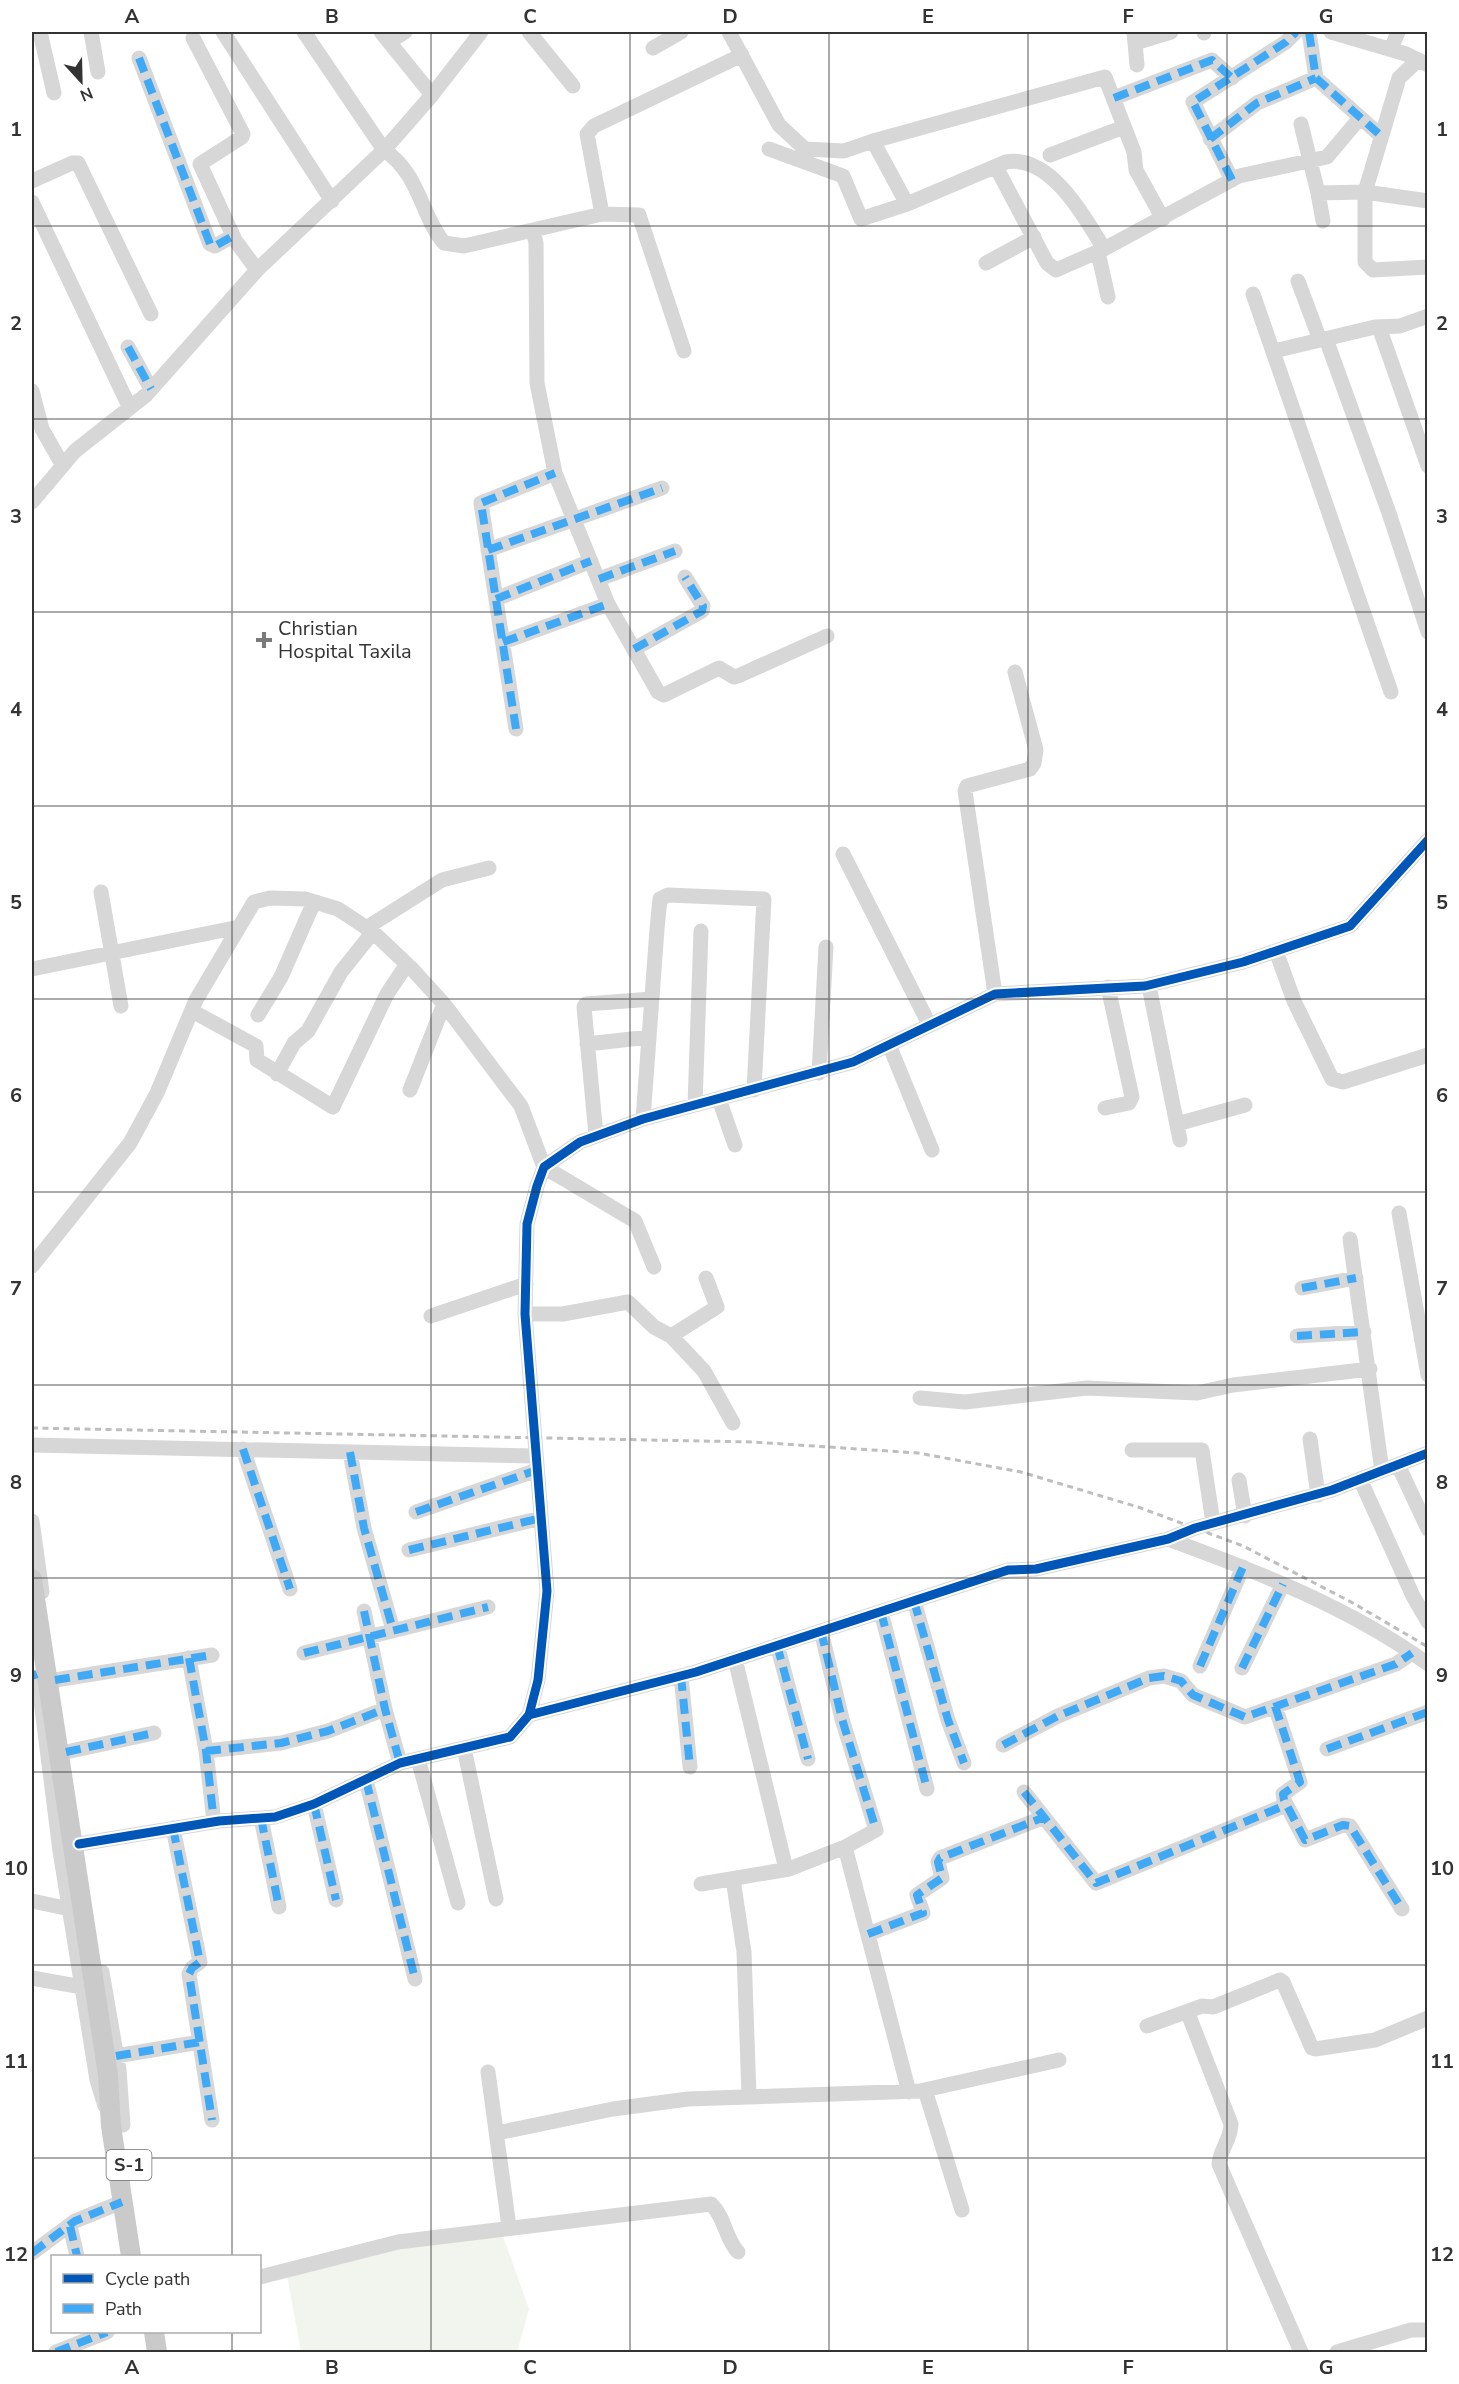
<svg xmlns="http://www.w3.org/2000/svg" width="1459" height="2384" font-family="'Nunito Sans',sans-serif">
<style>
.green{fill:#f1f5ed}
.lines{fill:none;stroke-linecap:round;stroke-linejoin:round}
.minor{stroke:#d7d7d7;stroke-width:15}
.major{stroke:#cacaca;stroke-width:20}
.rail{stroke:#bebebe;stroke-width:3;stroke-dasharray:6 4.5;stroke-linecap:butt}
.quiet{stroke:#3fa9f5;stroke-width:8;stroke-dasharray:15 8;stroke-linecap:butt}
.cycleway-casing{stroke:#fff;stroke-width:13}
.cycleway{stroke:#0057b8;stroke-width:9}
.grid{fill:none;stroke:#333;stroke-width:1.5;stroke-opacity:0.55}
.poi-dot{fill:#7a7a7a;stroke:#fff;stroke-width:2}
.labels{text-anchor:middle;stroke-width:6;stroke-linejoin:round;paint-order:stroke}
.shield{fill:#fff;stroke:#707070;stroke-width:1.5}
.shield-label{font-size:18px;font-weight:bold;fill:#333}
.poi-label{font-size:20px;fill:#333;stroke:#fff;text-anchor:start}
.neatline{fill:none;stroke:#333;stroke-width:2}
.grid-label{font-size:20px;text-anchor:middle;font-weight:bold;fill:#333}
</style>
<rect width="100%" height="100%" fill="#fff"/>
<path class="green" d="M500,2228L529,2309L517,2352H301L286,2270Z"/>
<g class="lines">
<path class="minor" d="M40,32L54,93
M91,32L98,72
M223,32L332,201
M304,32L384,150C420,174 421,216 444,243L464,246L533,230L536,243L537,383L555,473L608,604L658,692L664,695L719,668L734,677L738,676L827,636
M381,32L432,95
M529,32L573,86
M729,32L779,125L805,149L844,151L873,141L907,204L1006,162C1050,154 1085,217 1104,249
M1134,32L1137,65
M1204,32V33
M1309,32L1316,78L1380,135
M1331,32L1406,54L1428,65
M193,38L243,134L242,137L200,164L235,240L257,270
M389,42L405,32
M1135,43L1171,32
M653,48L681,32
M1391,49L1398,32
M139,58L210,244L215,246L233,236
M1418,60L1399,78L1365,192V262L1373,270L1428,267
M1114,98L1212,60L1232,78
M1301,124L1318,193L1365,192L1428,201
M1210,139L1257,103L1316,78
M873,141L1105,77L1134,152L1136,170L1163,219
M769,149L843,176L861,219L907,204
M1050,155L1124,127
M996,167L1047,263L1056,270L1104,249L1239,176L1327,157L1359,119
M1232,180L1193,102L1286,42L1296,32
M32,181L72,163H78L151,314
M1318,193L1323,221
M32,202L129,406
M602,214L587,134L594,126L742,55
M533,230L602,214L639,215L684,351
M1098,252L1108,297
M986,263L1034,237
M1298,281L1320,340
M1253,294L1391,692
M1379,327L1428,466
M1326,339L1389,513L1428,632
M128,347L151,389
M1274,351L1375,327L1400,326L1428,316
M32,391L42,429L62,464
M32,502L75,451L146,395L257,270L384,150L432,95L481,32
M488,550L662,488
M599,579L675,551
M496,599L591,561
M503,642L608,604
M634,649L702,611L703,606L685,577
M516,729L481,503L555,473
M843,854L929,1024
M101,892L121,1006
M366,928L442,880L489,868
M1276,951L1294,1001L1332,1079L1343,1082L1428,1055
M32,969L239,927
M1149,986L1180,1140
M995,994L965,791L967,786L1030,769L1034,763L1036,750L1015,672
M192,1011L256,1046L257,1060L333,1107L387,994L407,964
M258,1015L281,977L314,902
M587,1044L649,1037
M890,1047L932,1150
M819,1073L826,947
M277,1074L294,1043L308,1031L341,972L373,932
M410,1090L444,1004
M719,1099L735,1145
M695,1105L701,931
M1105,1108L1129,1103L1132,1097L1108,987
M643,1119L657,929L660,899L668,895L764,899L754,1090
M1177,1124L1245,1105
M596,1135L584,1007L586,1004L652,999
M1399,1213L1428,1375
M1350,1239L1382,1471
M32,1266L130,1143L157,1093L196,1000L254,902L270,898L305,899L338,909L373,932L413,970L444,1004L521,1106L544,1167L635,1221L654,1267
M1302,1288L1356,1278
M525,1314H563L628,1302L654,1327L671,1336L704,1371L733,1423
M431,1316L526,1284
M671,1336L717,1307L706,1278
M1297,1336L1364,1332
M920,1398L965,1402L1087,1388L1197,1393L1233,1385L1370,1369
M1310,1439L1318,1495
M32,1445L536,1456
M243,1449L290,1589
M1132,1450H1202L1213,1523
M350,1452L364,1528L393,1630
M1398,1465L1428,1529
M1360,1479L1413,1596L1428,1622
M1239,1480L1245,1516
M416,1512L537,1470
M32,1521L42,1592
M1168,1539C1258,1572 1349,1607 1428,1664
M409,1550L541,1518
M914,1601L948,1720L964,1763
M364,1611L385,1709L400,1763
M881,1612L927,1789
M777,1645L808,1759
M304,1653L488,1607
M189,1658L206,1751L214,1822
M735,1659L786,1869
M1200,1666L1243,1567
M1242,1668L1283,1584
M681,1676L690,1767
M38,1677L60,1851L97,2080L105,2106
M55,1680L212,1655
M1275,1706L1300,1782L1283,1794L1284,1800L1305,1840L1343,1825L1350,1826L1402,1909
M529,1715L538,1680L547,1591L525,1314L527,1224L537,1186L544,1167L580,1142L643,1119L853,1062L995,994L1145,986L1243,962L1350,926L1428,840
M1003,1745L1058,1716L1149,1678L1164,1676L1181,1681L1193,1695L1245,1717L1396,1664L1412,1653
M464,1748L496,1899
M1327,1749L1428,1712
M206,1751L281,1743L328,1731L385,1709
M66,1752L154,1733
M418,1759L458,1903
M366,1780L415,1979
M1024,1792L1096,1883L1286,1805
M314,1804L336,1900
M261,1818L279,1907
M173,1828L200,1962L192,1968L189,1974L212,2120
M79,1844L219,1821L275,1817L314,1804L400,1763L510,1737L529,1715L696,1672L1008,1570L1036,1569L1168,1539L1195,1528L1332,1490L1428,1453
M845,1847L909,2092
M733,1879L744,1952L749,2096
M701,1884L789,1869L845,1847L876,1830L842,1719L821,1631
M32,1901L70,1909
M868,1934L923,1913L917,1895L942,1878L938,1862L940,1858L1042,1818
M102,1972L119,2070L123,2125
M32,1978L82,1987
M1189,2016L1231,2124C1231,2140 1220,2149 1219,2164L1301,2352
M1147,2026L1202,2006L1213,2007L1280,1980L1283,1982L1312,2048L1315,2049L1375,2040L1428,2018
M116,2056L200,2042
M488,2072L509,2227
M925,2090L962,2210
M497,2133L613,2109L688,2099L920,2091L1059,2060
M70,2226L77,2256
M32,2253L75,2221L122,2202
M260,2277L398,2242L711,2204C725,2217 725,2238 738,2252
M56,2352L107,2332
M1337,2352L1411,2330H1428"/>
<path class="major" d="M32,1579L108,2075L111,2126L131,2256
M154,2332L157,2352"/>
<path class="rail" d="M32,1428L753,1442L918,1453L1021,1472L1138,1507L1243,1546L1353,1603L1428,1647"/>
<path class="quiet" d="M1204,32V33
M1309,32L1316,78L1380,135
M139,58L210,244L215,246L233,236
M1114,98L1212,60L1232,78
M1210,139L1257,103L1316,78
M1232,180L1193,102L1286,42L1296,32
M128,347L151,389
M488,550L662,488
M599,579L675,551
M496,599L591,561
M503,642L608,604
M634,649L702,611L703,606L685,577
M516,729L481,503L555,473
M1302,1288L1356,1278
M1297,1336L1364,1332
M243,1449L290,1589
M350,1452L364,1528L393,1630
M416,1512L537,1470
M409,1550L541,1518
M914,1601L948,1720L964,1763
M364,1611L385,1709L400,1763
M881,1612L927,1789
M821,1631L842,1719L876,1830
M777,1645L808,1759
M304,1653L488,1607
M189,1658L206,1751L214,1822
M1200,1666L1243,1567
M1242,1668L1283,1584
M32,1676L37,1674
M681,1676L690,1767
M55,1680L212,1655
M1275,1706L1300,1782L1283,1794L1284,1800L1305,1840L1343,1825L1350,1826L1402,1909
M1003,1745L1058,1716L1149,1678L1164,1676L1181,1681L1193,1695L1245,1717L1396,1664L1412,1653
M1327,1749L1428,1712
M206,1751L281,1743L328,1731L385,1709
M66,1752L154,1733
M366,1780L415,1979
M1024,1792L1096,1883L1286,1805
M314,1804L336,1900
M261,1818L279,1907
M173,1828L200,1962L192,1968L189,1974L212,2120
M868,1934L923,1913L917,1895L942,1878L938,1862L940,1858L1042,1818
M116,2056L200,2042
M70,2226L77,2256
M32,2253L75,2221L122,2202
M56,2352L107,2332"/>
<defs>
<path id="cycleway" d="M529,1715L538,1680L547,1591L525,1314L527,1224L537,1186L544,1167L580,1142L643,1119L853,1062L995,994L1145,986L1243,962L1350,926L1428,840
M79,1844L219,1821L275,1817L314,1804L400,1763L510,1737L529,1715L696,1672L1008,1570L1036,1569L1168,1539L1195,1528L1332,1490L1428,1453"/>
</defs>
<use href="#cycleway" class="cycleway-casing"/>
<use href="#cycleway" class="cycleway"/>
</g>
<path class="grid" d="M232,32V2256M431,32V2352M630,32V2352M829,32V2352M1028,32V2352M1227,32V2352M32,226H1428M32,419H1428M32,612H1428M32,806H1428M32,999H1428M32,1192H1428M32,1385H1428M32,1578H1428M32,1772H1428M32,1965H1428M32,2158H1428M232,2332V2352"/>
<path class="poi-dot" d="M261 631h6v6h6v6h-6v6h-6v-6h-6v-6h6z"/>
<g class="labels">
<rect class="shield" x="106.5" y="2150" width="45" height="30" rx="4.5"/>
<g class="shield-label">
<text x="129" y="2171">S-1</text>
</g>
<g class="poi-label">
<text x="278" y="635">Christian<tspan x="278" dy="23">Hospital Taxila</tspan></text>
</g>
</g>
<rect width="1459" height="2384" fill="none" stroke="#ffffff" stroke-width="66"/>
<rect x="51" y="2255" width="210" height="78" fill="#ffffff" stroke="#adadad" stroke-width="1.5"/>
<rect x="63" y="2274" width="30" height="9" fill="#0057b8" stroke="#adadad" stroke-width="1.5"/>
<text x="105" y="2285" font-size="18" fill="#333333">Cycle path</text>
<rect x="63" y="2304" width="30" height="9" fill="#3fa9f5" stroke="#adadad" stroke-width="1.5"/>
<text x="105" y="2315" font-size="18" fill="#333333">Path</text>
<g transform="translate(81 81) rotate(158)" stroke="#ffffff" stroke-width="4.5" paint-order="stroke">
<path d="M0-4.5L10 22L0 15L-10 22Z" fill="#333333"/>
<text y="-9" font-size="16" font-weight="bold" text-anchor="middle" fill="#333333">N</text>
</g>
<rect x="33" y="33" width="1393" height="2318" class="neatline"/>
<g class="grid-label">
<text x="132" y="23">A</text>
<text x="332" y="23">B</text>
<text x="530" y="23">C</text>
<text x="730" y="23">D</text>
<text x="928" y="23">E</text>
<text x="1128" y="23">F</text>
<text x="1326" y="23">G</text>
<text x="16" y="136">1</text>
<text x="1442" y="136">1</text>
<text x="16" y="330">2</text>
<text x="1442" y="330">2</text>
<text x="16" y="523">3</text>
<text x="1442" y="523">3</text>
<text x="16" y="716">4</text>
<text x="1442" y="716">4</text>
<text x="16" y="909">5</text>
<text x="1442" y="909">5</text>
<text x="16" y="1102">6</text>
<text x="1442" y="1102">6</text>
<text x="16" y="1295">7</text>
<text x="1442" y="1295">7</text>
<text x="16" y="1489">8</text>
<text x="1442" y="1489">8</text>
<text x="16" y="1682">9</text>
<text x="1442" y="1682">9</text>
<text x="16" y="1875">10</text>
<text x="1442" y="1875">10</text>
<text x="16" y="2068">11</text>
<text x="1442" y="2068">11</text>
<text x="16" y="2261">12</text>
<text x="1442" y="2261">12</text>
<text x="132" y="2374">A</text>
<text x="332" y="2374">B</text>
<text x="530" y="2374">C</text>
<text x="730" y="2374">D</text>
<text x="928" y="2374">E</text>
<text x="1128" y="2374">F</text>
<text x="1326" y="2374">G</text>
</g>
</svg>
